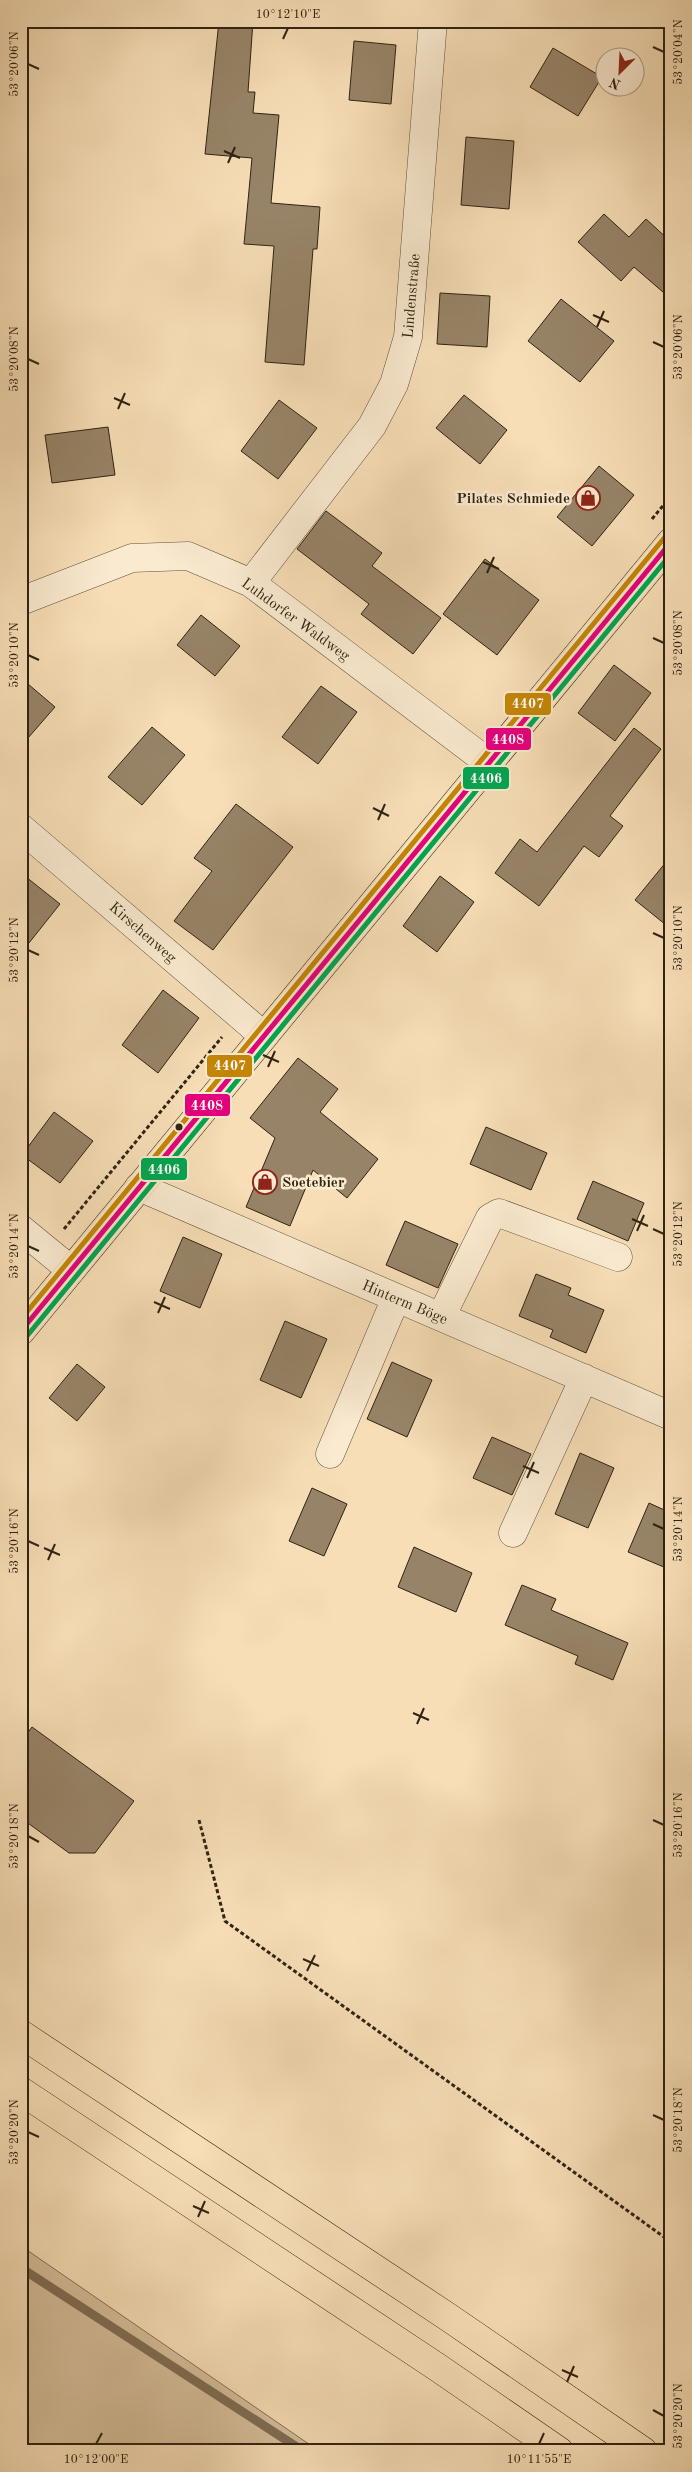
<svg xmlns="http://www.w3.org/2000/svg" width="692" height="2472" font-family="'Old Standard TT',serif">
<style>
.green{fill:#d5be9b;stroke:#827056}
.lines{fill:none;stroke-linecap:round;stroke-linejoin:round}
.stream{stroke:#7f6d53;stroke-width:9}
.building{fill:#978468;stroke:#302312}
.minor-casing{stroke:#62523b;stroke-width:29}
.major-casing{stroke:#302312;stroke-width:29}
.highway-casing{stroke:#302312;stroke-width:29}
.path{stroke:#302312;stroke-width:3;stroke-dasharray:4 2.5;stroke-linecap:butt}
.minor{stroke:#faead0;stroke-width:28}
.major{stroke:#f7deb7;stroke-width:28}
.highway{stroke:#f7deb7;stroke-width:28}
.bus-1-casing{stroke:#faead0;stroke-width:9}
.bus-2-casing{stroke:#faead0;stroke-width:9}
.bus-3-casing{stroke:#faead0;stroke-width:9}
.bus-1{stroke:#e5007d;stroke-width:5}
.bus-2{stroke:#00a651;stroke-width:5}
.bus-3{stroke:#c58504;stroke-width:5}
.ticks{fill:none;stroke:#302312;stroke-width:2}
.bus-dot{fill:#302312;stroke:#faead0;stroke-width:2}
.labels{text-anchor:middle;stroke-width:5;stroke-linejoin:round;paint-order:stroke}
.street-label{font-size:15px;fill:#302312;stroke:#faead0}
.poi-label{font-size:15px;font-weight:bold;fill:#302312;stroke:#faead0;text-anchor:end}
.line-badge{stroke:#faead0;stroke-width:2}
.badge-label{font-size:14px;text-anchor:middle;font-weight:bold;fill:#fff}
.neatline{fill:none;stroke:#302312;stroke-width:2}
.ticks-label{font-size:12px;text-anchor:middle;fill:#302312}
</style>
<rect width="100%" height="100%" fill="#f7deb7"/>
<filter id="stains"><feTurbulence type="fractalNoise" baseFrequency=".004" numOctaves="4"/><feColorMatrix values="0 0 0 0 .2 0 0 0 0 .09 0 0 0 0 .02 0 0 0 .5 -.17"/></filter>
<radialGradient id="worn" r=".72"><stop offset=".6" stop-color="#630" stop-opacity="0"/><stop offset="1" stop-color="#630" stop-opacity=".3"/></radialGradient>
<path class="green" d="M21,2246L319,2451H21Z"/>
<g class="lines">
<path class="stream" d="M21,2268L303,2451"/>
</g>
<path class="building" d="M219,21H253L248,92H255L253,113L279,115L271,203L320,207L317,249H313L304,365L265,362L274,246L244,244L252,158L205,154Z
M354,41L396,45L391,104L349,100Z
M553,48L602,77L578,116L530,87Z
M466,137L514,141L509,209L461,205Z
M604,214L629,237L646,219L671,242V299L634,267L621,281L578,242Z
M440,293L490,296L487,347L437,344Z
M561,299L614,341L580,382L528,341Z
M464,395L507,430L480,464L436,428Z
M279,400L317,428L278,479L241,451Z
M108,427L115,475L52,483L45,435Z
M599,466L634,495L592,546L557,517Z
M326,511L382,553L372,566L441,618L413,654L361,614L369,604L297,549Z
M485,559L539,600L497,655L443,614Z
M201,615L240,646L215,676L177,645Z
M614,665L651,693L615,741L578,713Z
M21,678L55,707L21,746Z
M321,686L357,712L318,764L282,737Z
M152,727L185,755L142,805L108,777Z
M634,728L661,749L610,816L623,826L599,857L584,846L539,906L495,873L520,839L537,852Z
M236,804L293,847L213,950L174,921L212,871L194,858Z
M671,856V929L635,900Z
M21,873L60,904L21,953Z
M440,876L474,902L437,952L403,926Z
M163,990L199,1018L158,1073L122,1045Z
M298,1058L338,1089L320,1112L378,1159L347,1198L313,1170L290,1226L246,1207L275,1138L250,1118Z
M54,1112L93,1141L60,1183L22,1155Z
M486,1127L547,1153L531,1190L470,1164Z
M593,1181L644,1203L628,1241L577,1219Z
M405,1221L458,1244L438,1288L386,1265Z
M183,1237L222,1254L200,1308L160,1291Z
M536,1274L571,1288L568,1295L604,1310L586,1353L550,1337L553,1330L519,1316Z
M285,1321L327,1339L301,1398L260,1380Z
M392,1362L432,1380L407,1437L367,1419Z
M77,1364L105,1387L77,1421L49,1398Z
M492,1437L531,1454L512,1495L473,1478Z
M580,1453L614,1468L588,1528L555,1514Z
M312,1488L347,1504L324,1556L289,1541Z
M649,1503L671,1513V1570L628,1552Z
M414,1547L472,1573L456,1612L398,1587Z
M522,1585L556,1599L551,1610L628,1643L613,1680L575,1664L578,1656L505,1625Z
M32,1727L134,1801L95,1853H69L21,1818V1742Z"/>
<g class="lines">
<defs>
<path id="minor" d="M251,583L372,426L394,384L408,337L433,21
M21,601L132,558L188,556L251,583L489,763
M21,828L264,1036
M139,1187L671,1416
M21,1229L71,1270
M441,1317L490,1218L499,1213L618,1257
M330,1454L396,1298
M513,1533L584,1378"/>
<path id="major" d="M21,1331L671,542"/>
<path id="highway" d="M21,2034L448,2317L643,2451
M21,2091L437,2367L559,2451"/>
</defs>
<use href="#minor" class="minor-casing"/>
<use href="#major" class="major-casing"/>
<use href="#highway" class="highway-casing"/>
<path class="path" d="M652,519L671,496
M64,1229L222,1037
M199,1820L225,1921L671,2242"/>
<use href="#minor" class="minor"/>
<use href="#major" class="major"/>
<use href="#highway" class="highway"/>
<defs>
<path id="bus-1" d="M21,1331L671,542"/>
<path id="bus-2" d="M27,1336L671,554"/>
<path id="bus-3" d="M21,1319L665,537"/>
</defs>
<use href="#bus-1" class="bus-1-casing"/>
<use href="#bus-2" class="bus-2-casing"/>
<use href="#bus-3" class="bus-3-casing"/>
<use href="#bus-1" class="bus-1"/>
<use href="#bus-2" class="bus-2"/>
<use href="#bus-3" class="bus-3"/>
</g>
<path class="ticks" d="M283,39L288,28M653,47L664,52M28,64L39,69M224,151L240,158M228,163L235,147M593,315L609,322M597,327L604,311M653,342L664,347M28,359L39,364M114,398L130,405M118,409L125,393M483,562L499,569M487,573L494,557M653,638L664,643M28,655L39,660M373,808L389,816M378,820L385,804M653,933L664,938M28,950L39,955M263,1055L279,1062M268,1067L275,1051M632,1219L648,1226M653,1229L664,1234M637,1231L644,1215M28,1246L39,1251M154,1302L170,1309M158,1313L165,1297M523,1466L539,1473M527,1478L534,1462M653,1524L664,1529M28,1541L39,1546M44,1548L60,1555M48,1560L55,1544M413,1713L429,1720M417,1724L424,1708M653,1820L664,1825M28,1836L39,1842M303,1959L319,1966M307,1971L315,1955M653,2115L664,2120M28,2132L39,2137M193,2206L209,2213M198,2217L205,2201M562,2370L578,2377M567,2382L574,2366M653,2410L664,2416M96,2444L102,2433M539,2444L544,2433"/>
<defs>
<symbol id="shop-ring" viewBox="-11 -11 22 22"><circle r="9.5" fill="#faead0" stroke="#8f2418" stroke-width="1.5"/><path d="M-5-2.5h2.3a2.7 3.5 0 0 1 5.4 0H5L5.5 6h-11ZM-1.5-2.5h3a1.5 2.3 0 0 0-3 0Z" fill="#8f2418"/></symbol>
</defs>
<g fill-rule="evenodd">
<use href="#shop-ring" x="574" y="484" width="28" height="28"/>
<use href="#shop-ring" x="251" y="1168" width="28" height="28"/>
</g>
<circle class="bus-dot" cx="179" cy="1127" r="4.5"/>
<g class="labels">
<g class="street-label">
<text transform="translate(411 296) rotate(-85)" y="5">Lindenstraße</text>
<text transform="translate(296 619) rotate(36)" y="5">Luhdorfer Waldweg</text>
<text transform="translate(143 932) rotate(41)" y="5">Kirschenweg</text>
<text transform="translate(405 1302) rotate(23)" y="5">Hinterm Böge</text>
</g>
<g class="poi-label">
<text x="570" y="503">Pilates Schmiede</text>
<text x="282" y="1187" text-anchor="start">Soetebier</text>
</g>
</g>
<g class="line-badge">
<rect x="504" y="692" width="48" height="24" rx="5" fill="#c58504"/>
<rect x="485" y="727" width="47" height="24" rx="5" fill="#e5007d"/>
<rect x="462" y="766" width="48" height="24" rx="5" fill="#00a651"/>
<rect x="206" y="1054" width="47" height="24" rx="5" fill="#c58504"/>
<rect x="184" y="1093" width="47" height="24" rx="5" fill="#e5007d"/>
<rect x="140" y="1157" width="48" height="24" rx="5" fill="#00a651"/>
</g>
<g class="badge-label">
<text x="528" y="708">4407</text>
<text x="508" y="744">4408</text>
<text x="486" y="783">4406</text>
<text x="230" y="1070">4407</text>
<text x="207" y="1110">4408</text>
<text x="164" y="1174">4406</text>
</g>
<rect width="692" height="2472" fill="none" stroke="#f7deb7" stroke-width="55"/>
<g transform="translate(620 72) rotate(204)"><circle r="24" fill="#faead0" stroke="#a99a84"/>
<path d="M0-4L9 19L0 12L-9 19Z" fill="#8f2418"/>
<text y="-8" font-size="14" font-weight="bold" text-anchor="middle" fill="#302312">N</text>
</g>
<rect x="28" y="28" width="636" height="2416" class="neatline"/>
<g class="ticks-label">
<text x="288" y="18">10°12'10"E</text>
<text transform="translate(678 52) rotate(-90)" y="4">53°20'04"N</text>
<text transform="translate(14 64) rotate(-90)" y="4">53°20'06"N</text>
<text transform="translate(678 347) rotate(-90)" y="4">53°20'06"N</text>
<text transform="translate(14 359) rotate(-90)" y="4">53°20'08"N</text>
<text transform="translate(678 643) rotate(-90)" y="4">53°20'08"N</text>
<text transform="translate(14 655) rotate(-90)" y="4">53°20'10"N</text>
<text transform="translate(678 938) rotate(-90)" y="4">53°20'10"N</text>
<text transform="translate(14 950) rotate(-90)" y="4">53°20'12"N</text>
<text transform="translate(678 1234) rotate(-90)" y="4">53°20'12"N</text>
<text transform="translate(14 1246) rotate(-90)" y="4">53°20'14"N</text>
<text transform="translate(678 1529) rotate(-90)" y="4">53°20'14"N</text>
<text transform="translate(14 1541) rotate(-90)" y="4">53°20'16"N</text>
<text transform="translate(678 1825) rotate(-90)" y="4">53°20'16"N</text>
<text transform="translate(14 1836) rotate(-90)" y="4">53°20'18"N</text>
<text transform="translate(678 2120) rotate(-90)" y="4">53°20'18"N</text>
<text transform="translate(14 2132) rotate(-90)" y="4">53°20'20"N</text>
<text transform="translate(678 2416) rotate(-90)" y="4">53°20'20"N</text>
<text x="96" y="2463">10°12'00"E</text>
<text x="539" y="2463">10°11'55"E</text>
</g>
<rect width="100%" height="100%" filter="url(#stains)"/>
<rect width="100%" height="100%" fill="url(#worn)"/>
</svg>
